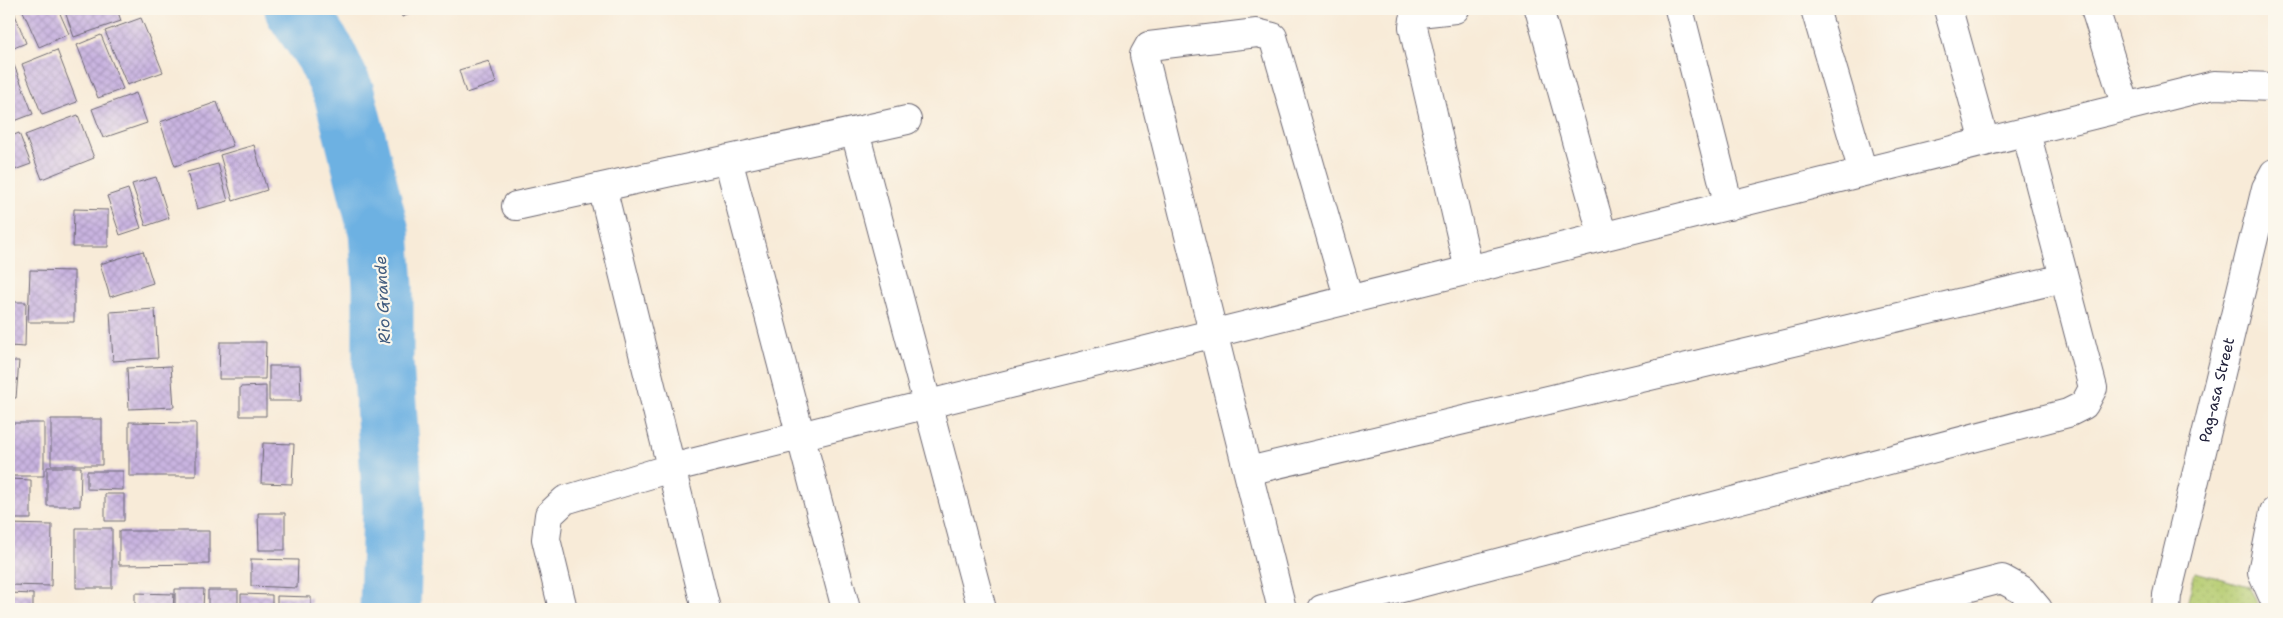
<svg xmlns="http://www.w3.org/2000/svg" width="2283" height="618" font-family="'Shantell Sans',sans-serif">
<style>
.park{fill:url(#park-dots);stroke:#6c7756}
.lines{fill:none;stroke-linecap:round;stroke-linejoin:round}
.river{stroke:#6db1e2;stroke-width:61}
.building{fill:url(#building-cross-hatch)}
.street-casing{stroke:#6d6872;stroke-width:30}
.secondary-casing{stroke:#6d6872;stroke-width:30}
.street{stroke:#fff;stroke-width:28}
.secondary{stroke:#fff;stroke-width:28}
.labels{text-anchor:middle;stroke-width:4.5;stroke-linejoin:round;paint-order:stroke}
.street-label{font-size:15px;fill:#22223b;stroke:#fbf7ec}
.water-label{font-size:16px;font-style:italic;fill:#405b7e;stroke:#fbf7ec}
</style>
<defs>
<pattern id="park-dots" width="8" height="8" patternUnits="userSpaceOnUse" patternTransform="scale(1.25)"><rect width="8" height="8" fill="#b6cc71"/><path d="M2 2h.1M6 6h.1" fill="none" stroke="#9caf63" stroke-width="1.8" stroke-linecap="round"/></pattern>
<pattern id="building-cross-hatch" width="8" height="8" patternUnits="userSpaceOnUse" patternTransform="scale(1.25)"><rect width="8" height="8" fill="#c9b4e0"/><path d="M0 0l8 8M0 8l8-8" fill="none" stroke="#ac9ac1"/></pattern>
</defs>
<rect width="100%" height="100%" fill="#fbf7ec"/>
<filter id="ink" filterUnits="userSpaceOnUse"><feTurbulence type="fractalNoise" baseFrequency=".02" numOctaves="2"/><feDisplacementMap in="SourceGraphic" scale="10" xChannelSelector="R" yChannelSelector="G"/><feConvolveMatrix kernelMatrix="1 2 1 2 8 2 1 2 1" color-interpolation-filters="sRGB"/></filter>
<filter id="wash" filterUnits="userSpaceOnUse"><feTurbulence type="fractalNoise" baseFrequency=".0096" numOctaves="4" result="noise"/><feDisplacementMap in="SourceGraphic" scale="20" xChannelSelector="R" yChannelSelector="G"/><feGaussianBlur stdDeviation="1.12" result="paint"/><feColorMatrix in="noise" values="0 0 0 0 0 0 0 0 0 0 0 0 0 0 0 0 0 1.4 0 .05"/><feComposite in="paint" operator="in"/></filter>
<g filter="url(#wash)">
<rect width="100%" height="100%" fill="#f8ebd8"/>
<path class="park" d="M2195,572L2249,586L2260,609H2186Z"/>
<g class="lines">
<path class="river" d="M295,9L325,53L344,93L379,232L383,287V362L393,504L390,609"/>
</g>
<g id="blocks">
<path class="building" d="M22,9H58L69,34L39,47Z
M64,9H117L121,21L74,37Z
M400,9H423L402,17Z
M14,12L26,43L9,50V14Z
M141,18L163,72L127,85L105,31Z
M101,35L123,89L98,98L77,45Z
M57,50L77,102L42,115L22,64Z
M489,61L496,83L466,93L459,70Z
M14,65L33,114L9,123V67Z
M136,93L147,123L103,138L92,109Z
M217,102L233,146L175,166L160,122Z
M78,115L94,158L42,179L25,135Z
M19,133L31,164L9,172V137Z
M254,145L267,190L233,201L220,155Z
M218,164L228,201L197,209L187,172Z
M156,177L169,218L146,226L132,184Z
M128,189L141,228L120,235L107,196Z
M74,209L108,210V247H73Z
M143,251L153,283L110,297L100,264Z
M30,270L74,271V322H28Z
M9,302H26L25,347L9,346Z
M155,309L158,358L113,361L110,312Z
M220,342H266L265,379H219Z
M9,361H19L16,398H9Z
M171,366L174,407L129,409L127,368Z
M269,366H300L301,401H269Z
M266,386V416H240V387Z
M51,419H102V465H51Z
M129,422L196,423V476H129Z
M9,423H44V476H9Z
M263,443L294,444L292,484L261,483Z
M47,467H81L80,506H47Z
M87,471H123V490L87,489Z
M9,479L31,480V519H9Z
M105,494H124V521H105Z
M258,513H285V550H259Z
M9,524L52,525L51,586L9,585Z
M76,528H112V588H76Z
M119,531H209V564L119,565Z
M251,559L298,560L297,588L251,586Z
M175,589H204L203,609H175Z
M208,590H238V609H208Z
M9,593L33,594V609H9Z
M135,593L174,594L173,609H135Z
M241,594L272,595V609H241Z
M277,596L311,597V609H277Z"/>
</g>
</g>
<g filter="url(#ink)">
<use href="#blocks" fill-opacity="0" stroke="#6d6872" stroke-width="1"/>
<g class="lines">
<defs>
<path id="street" d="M1455,9L1419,13L1414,19L1413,27L1469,270
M1539,9L1603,237
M1679,9L1729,206
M1815,9L1863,172
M1948,9L1985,142
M2095,9L2126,107
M855,132L982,609
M728,159L846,609
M602,187L706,609
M516,206L907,120
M1248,471L2064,278
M2274,512L2262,572L2274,599
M563,609L546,539L549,515L565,500L671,468L2214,85L2274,87
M1282,609L1144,55L1149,46L1257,33L1273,37L1349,300
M1322,609L2068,413L2084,405L2093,388L2026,132
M1885,609L2002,579L2022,590L2038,609"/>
<g id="secondary">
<path id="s1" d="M2166,609L2167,595L2266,188L2274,173"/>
</g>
</defs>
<use href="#street" class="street-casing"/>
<use href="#secondary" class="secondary-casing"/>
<use href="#street" class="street"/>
<use href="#secondary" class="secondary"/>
</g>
</g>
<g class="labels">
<g class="street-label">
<text dy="5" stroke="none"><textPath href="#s1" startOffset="225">Pag-asa Street</textPath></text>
</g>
<g class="water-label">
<text transform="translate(382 300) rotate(-93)" y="6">Rio Grande</text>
</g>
</g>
<rect width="2283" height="618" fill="none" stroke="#fbf7ec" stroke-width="30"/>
</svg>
